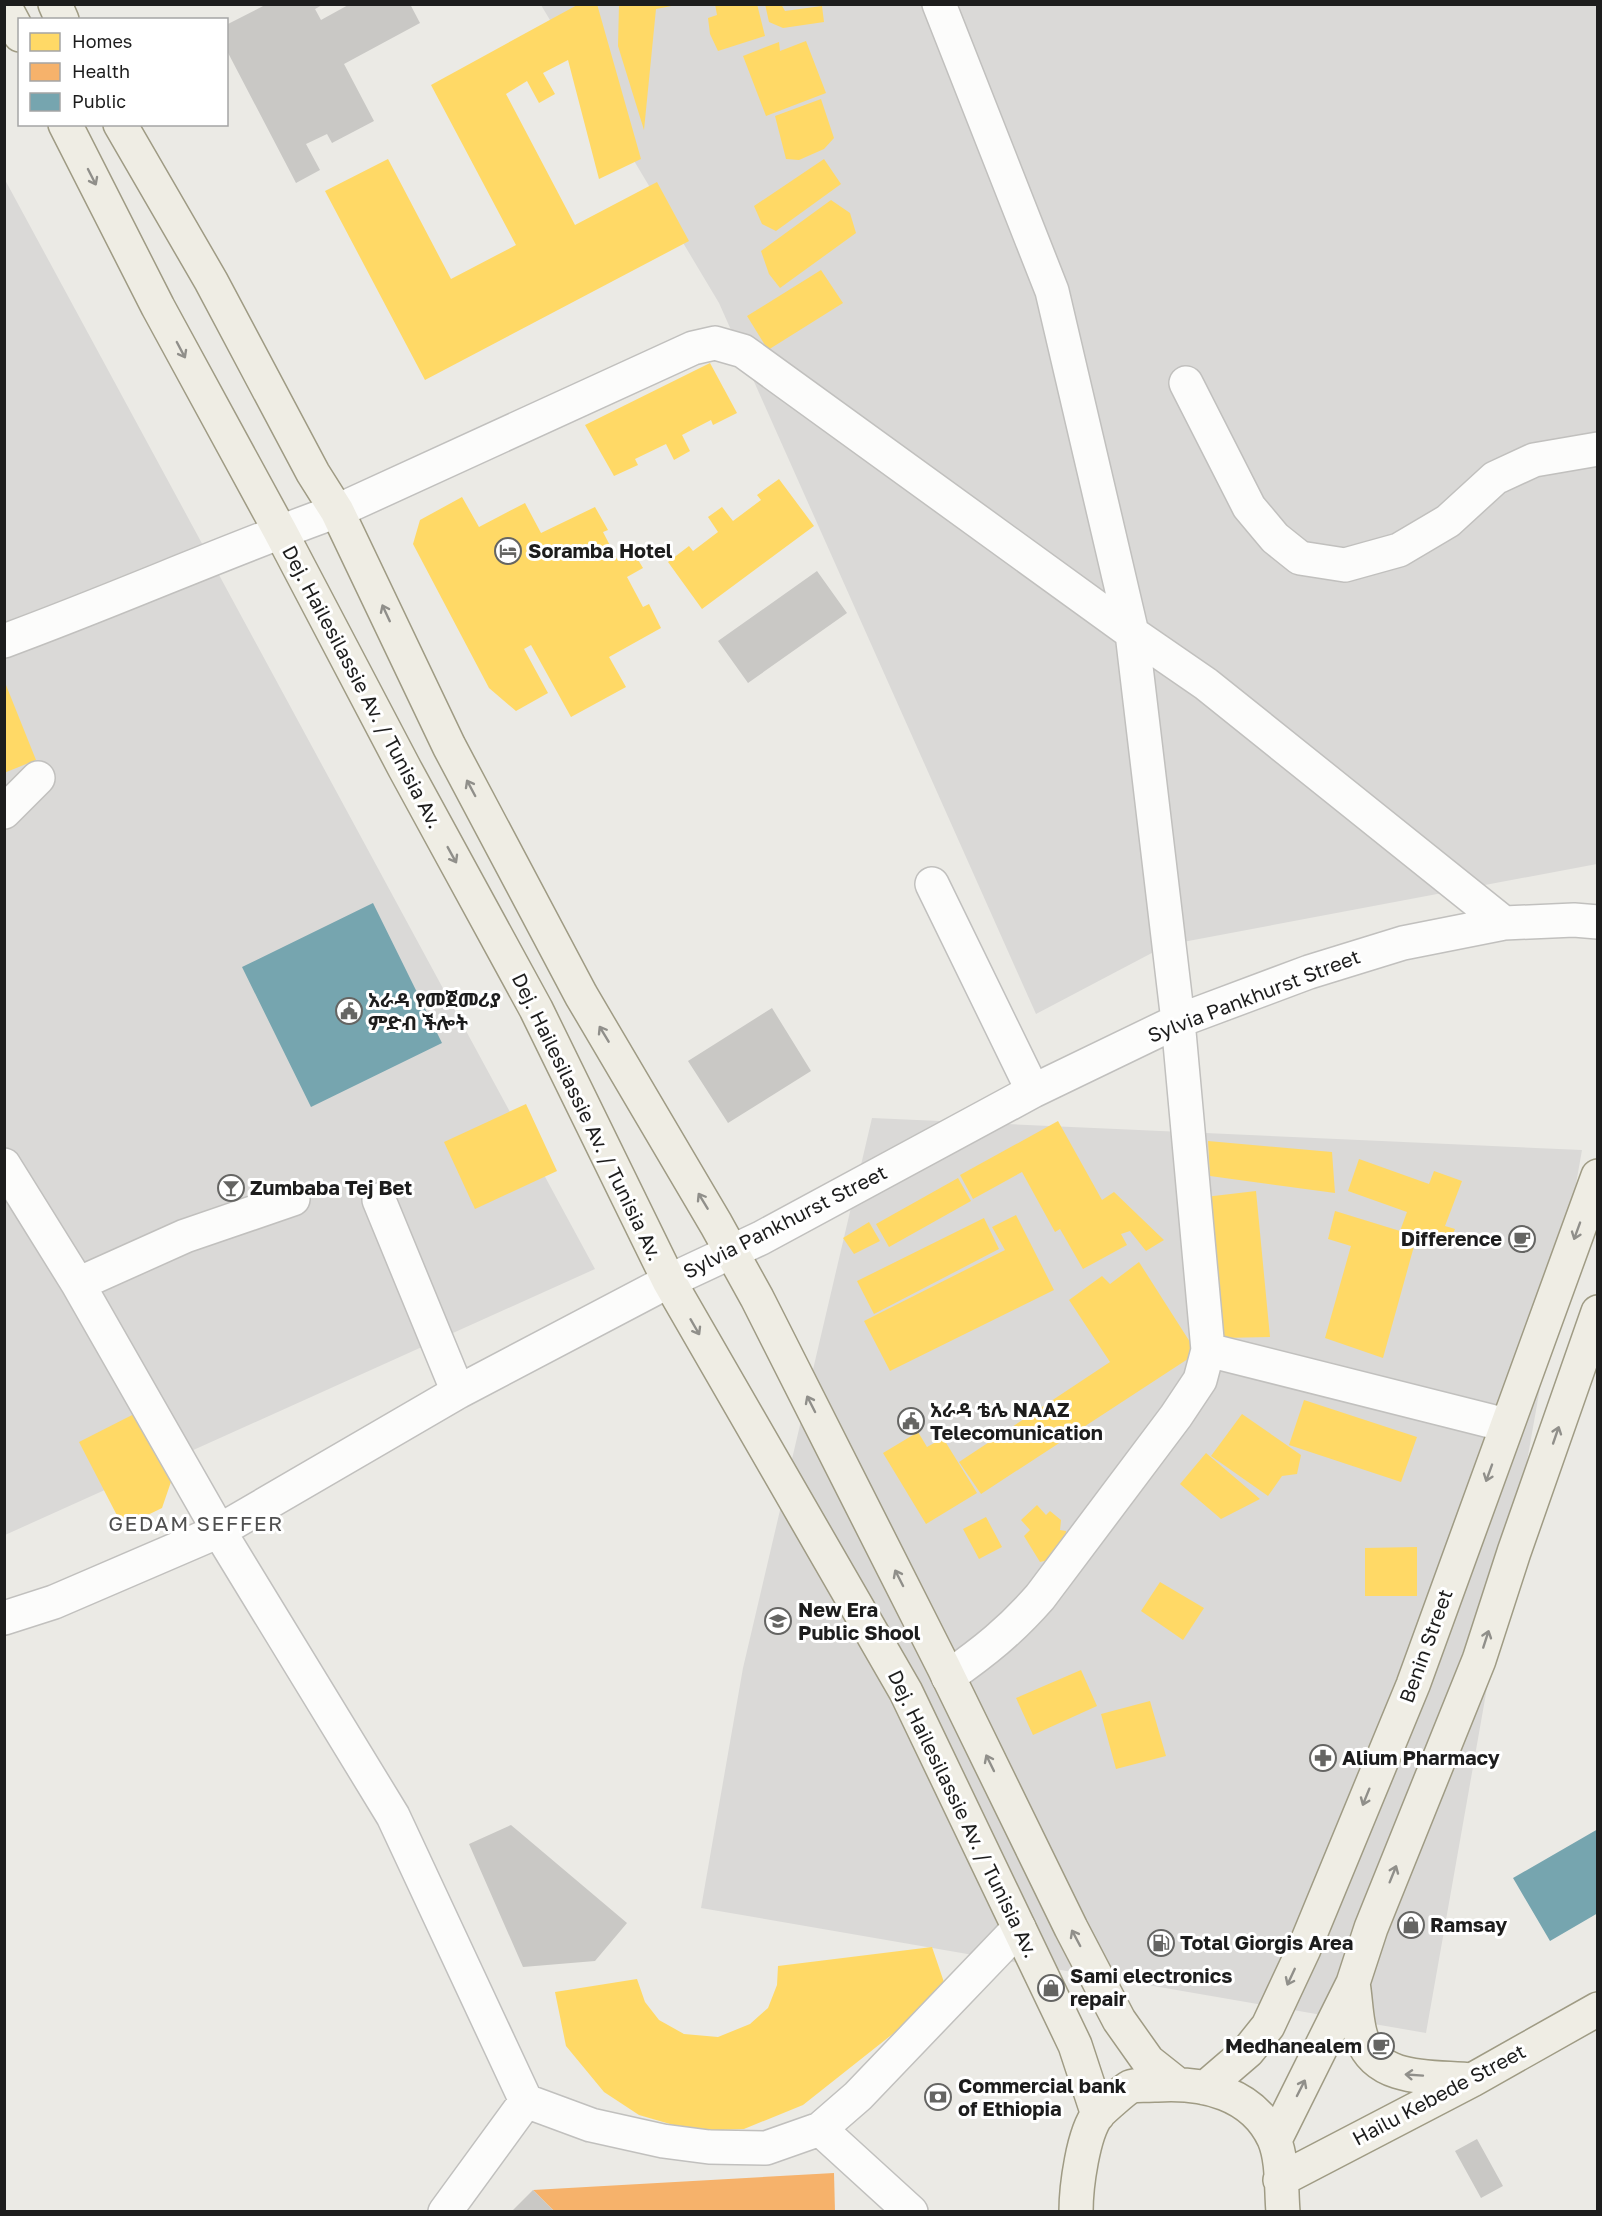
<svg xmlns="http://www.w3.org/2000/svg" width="1602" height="2216" font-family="'Golos Text','Noto Sans Ethiopic',sans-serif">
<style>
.residential{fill:#dad9d7}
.homes{fill:#ffd966}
.health{fill:#f6b26b}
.public{fill:#76a5af}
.building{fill:#c9c8c5}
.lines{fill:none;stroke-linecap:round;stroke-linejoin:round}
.minor-casing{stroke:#c1c0be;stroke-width:36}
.major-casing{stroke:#9f9b84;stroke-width:36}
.minor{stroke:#fcfcfb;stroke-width:33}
.major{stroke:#efede4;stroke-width:33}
.oneway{stroke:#908f8a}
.labels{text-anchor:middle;stroke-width:6;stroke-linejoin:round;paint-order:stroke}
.poi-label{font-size:20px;font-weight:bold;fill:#1d1d1d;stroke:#fff;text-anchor:start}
.street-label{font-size:20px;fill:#1d1d1d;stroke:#fff}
.neighbourhood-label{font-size:21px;letter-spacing:1.5px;fill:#505050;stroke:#fff}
</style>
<rect width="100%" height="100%" fill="#ebeae5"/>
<path class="residential" d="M541,5H1597V864L1167,945L1036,1014L719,303Z
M4,178L595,1269L5,1535H4Z
M872,1118L1582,1150L1426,2033L701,1908L743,1668Z"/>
<path class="homes" d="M579,4H597L641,159L599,179L568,60L543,73L555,94L539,103L527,81L506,94L575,225L657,182L689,241L425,380L325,191L388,159L451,279L516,245L431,85Z
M619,4H682L656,9L644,130L618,46Z
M715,4H757L765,36L718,51L710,34L708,18L717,15Z
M765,4H781L785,11L822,6L824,22L783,28L769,22Z
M806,41L826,93L766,116L743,56L779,42L780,51Z
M821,99L834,138L824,149L799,160L786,159L775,116Z
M824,159L841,184L776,231L762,224L754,206Z
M831,200L850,213L856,233L780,288L769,274L761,251Z
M821,270L843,303L768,350L747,316Z
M710,363L737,413L713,425L711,420L682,435L690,451L674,460L666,444L635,459L638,465L614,476L585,425Z
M779,479L814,526L702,609L668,562L689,546L693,551L718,532L708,517L722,507L733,521L761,500L757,495Z
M462,497L479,527L525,503L541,533L595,507L608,530L603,532L618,561L634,553L643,568L627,577L643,607L649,604L661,628L609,657L626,687L571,717L531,645L524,649L548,693L516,711L489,688L413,544L420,520Z
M4,680L36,760L4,773Z
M526,1104L557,1171L475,1209L444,1142Z
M1058,1121L1102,1200L1114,1192L1164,1240L1146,1251L1130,1231L1121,1234L1127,1245L1083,1269L1060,1229L1055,1232L1022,1172L973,1199L960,1175Z
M1208,1141L1332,1152L1335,1193L1210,1176Z
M1359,1159L1429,1184L1434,1171L1462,1181L1445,1226L1455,1229L1447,1248L1402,1232L1416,1239L1383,1358L1325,1338L1351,1246L1328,1239L1335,1211L1400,1231L1407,1212L1348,1191Z
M958,1178L971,1201L889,1247L876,1224Z
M1256,1191L1270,1337L1221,1338L1205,1197Z
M1016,1215L1054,1290L890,1371L864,1321L1005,1250L992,1227Z
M984,1218L999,1249L874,1314L857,1281Z
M869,1222L880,1241L854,1254L843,1238Z
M1139,1262L1197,1353L981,1494L959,1462L1110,1362L1069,1300L1102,1276L1110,1284Z
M1304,1400L1417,1437L1401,1482L1289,1445Z
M140,1411L173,1476L162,1508L123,1527L79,1442Z
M1242,1414L1301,1455L1297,1474L1282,1476L1268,1496L1211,1456Z
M918,1432L927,1447L943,1438L977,1493L926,1524L883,1453Z
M1206,1453L1260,1499L1221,1519L1180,1484Z
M1037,1505L1046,1515L1050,1511L1061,1520L1060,1530L1066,1531L1065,1556L1040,1562L1024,1536L1030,1530L1021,1520Z
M986,1517L1002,1547L979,1559L963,1529Z
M1417,1547V1596H1365V1548Z
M1160,1582L1204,1608L1183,1640L1141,1611Z
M1081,1670L1097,1706L1033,1735L1016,1698Z
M1150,1701L1166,1756L1116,1769L1101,1714Z
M932,1947L947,1991L803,2105L744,2129L694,2131L639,2115L604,2092L566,2046L555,1992L637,1979L645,2002L659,2020L684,2034L718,2037L750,2024L768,2008L777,1985L778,1966Z"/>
<path class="health" d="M834,2173L835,2212H555L533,2190Z"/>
<path class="public" d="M373,903L442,1043L311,1107L242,967Z
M1598,1829V1913L1550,1941L1513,1878Z"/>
<path class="building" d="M267,4H324L315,9L321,20L350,4H410L420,23L344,64L374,121L332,143L327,134L306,144L320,170L296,183L226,49V25Z
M817,571L847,613L748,683L718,641Z
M772,1008L811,1071L728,1123L688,1061Z
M511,1825L627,1923L595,1961L523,1967L469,1844Z
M1477,2139L1503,2186L1481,2198L1455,2151Z
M533,2190L555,2212H511Z"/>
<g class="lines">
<defs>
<path id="minor" d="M939,4L1052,291L1132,633L1178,1021L1208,1350L1506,1425
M1186,383L1249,507L1275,538L1300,558L1345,565L1399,550L1448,521L1495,478L1534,460L1598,449
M4,641C116,600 225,551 337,511L693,348L715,343L743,351L1132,633L1206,684L1504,923
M4,812L38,778
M932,884L1033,1091
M4,1165L78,1284L219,1531L393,1816L526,2101L591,2125L663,2141L709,2147L766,2148L820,2129L858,2096L1019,1928
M379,1200L458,1392
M78,1284L185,1236L293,1199
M4,1618L54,1602L219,1531L458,1392L669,1281L761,1238L1033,1091L1178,1021L1309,972L1403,943L1504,923L1574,920L1598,922
M948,1677C985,1651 1010,1631 1040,1597L1176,1416L1200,1380L1208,1350
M820,2129L911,2212
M445,2212L526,2101"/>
<path id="major" d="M55,4L62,20
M4,5L20,35
M65,124L158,307L280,531L405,769L536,1009L669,1281L906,1692L1075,2045L1098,2115
M120,124L211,281L313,473L337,511L449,746L581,995L716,1224L757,1298L944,1668L1071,1928L1119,2020L1148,2061L1177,2084
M1353,1983C1356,2000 1356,2024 1362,2039C1378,2083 1434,2076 1472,2080
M1205,2088L1248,2051L1268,2026L1304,1949L1413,1685L1598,1176
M1275,2140L1353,1983L1371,1928L1479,1660L1514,1552L1598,1312
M1280,2180L1472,2080L1598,2009
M1076,2212C1076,2187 1083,2133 1098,2114C1103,2109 1124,2090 1130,2087C1137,2084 1149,2086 1157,2085C1203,2082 1253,2093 1274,2139C1283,2160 1281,2189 1283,2212"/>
</defs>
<use href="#minor" class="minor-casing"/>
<use href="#major" class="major-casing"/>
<use href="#minor" class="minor"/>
<use href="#major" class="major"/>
</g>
<defs><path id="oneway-shaft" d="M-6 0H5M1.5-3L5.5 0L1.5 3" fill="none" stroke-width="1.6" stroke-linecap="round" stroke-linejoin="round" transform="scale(1.5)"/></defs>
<g class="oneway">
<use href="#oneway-shaft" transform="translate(92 177) rotate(63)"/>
<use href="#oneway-shaft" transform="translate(181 350) rotate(62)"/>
<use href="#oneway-shaft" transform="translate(386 613) rotate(-115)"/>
<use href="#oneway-shaft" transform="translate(471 788) rotate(-118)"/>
<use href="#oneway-shaft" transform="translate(452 855) rotate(61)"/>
<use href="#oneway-shaft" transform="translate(604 1034) rotate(-121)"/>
<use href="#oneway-shaft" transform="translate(703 1201) rotate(-121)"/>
<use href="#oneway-shaft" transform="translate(1577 1231) rotate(110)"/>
<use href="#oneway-shaft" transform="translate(695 1327) rotate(60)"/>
<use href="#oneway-shaft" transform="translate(811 1404) rotate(-117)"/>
<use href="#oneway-shaft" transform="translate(1556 1435) rotate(-71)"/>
<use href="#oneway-shaft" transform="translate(1489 1473) rotate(110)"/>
<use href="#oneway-shaft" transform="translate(899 1578) rotate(-117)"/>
<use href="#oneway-shaft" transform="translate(1486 1639) rotate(-72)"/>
<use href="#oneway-shaft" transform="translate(990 1763) rotate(-116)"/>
<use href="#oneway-shaft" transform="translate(1366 1797) rotate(112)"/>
<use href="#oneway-shaft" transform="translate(1393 1874) rotate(-68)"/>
<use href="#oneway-shaft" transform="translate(1076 1938) rotate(-118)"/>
<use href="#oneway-shaft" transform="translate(1291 1977) rotate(115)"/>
<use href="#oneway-shaft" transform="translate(1414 2075) rotate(-176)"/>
<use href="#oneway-shaft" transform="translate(1301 2088) rotate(-63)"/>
</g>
<defs>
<symbol id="hotel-ring" viewBox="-11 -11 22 22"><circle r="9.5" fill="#fff" stroke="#656563" stroke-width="1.5"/><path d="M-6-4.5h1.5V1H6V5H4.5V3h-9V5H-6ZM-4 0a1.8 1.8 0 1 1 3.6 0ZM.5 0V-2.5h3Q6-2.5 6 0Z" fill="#656563"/></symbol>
<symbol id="civic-ring" viewBox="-11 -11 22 22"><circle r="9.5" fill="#fff" stroke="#656563" stroke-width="1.5"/><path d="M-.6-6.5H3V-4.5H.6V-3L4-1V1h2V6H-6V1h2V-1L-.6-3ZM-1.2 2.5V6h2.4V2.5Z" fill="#656563"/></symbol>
<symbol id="bar-ring" viewBox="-11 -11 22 22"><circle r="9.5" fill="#fff" stroke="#656563" stroke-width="1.5"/><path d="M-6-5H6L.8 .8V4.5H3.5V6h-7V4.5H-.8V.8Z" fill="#656563"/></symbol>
<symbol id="cafe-ring" viewBox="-11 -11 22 22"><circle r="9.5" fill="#fff" stroke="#656563" stroke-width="1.5"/><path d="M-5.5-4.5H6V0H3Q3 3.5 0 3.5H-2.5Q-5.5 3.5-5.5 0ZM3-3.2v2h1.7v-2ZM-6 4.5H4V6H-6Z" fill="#656563"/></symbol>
<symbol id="school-ring" viewBox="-11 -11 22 22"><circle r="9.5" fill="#fff" stroke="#656563" stroke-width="1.5"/><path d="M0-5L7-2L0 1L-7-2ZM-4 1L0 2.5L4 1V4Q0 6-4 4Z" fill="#656563"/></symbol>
<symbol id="pharmacy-ring" viewBox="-11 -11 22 22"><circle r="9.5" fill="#fff" stroke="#656563" stroke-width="1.5"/><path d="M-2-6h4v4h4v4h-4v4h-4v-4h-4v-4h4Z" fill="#656563"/></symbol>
<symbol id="shop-ring" viewBox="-11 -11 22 22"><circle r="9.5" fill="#fff" stroke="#656563" stroke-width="1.5"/><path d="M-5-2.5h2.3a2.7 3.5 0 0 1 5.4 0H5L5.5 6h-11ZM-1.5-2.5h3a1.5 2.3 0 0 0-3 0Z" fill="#656563"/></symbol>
<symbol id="fuel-ring" viewBox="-11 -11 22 22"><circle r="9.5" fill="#fff" stroke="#656563" stroke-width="1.5"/><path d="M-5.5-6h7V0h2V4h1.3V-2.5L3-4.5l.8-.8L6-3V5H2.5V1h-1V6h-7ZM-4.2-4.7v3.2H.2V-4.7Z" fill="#656563"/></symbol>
<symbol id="bank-ring" viewBox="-11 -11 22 22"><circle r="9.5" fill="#fff" stroke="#656563" stroke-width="1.5"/><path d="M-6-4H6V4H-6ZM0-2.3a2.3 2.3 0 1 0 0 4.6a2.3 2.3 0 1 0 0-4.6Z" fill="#656563"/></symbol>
</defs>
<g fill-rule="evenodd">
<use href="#hotel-ring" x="493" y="536" width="30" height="30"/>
<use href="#civic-ring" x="334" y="996" width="30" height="30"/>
<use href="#bar-ring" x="216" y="1173" width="30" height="30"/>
<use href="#cafe-ring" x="1507" y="1224" width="30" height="30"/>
<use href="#civic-ring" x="896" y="1406" width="30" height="30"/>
<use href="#school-ring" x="763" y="1606" width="30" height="30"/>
<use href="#pharmacy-ring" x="1308" y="1743" width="30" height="30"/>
<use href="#shop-ring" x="1396" y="1910" width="30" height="30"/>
<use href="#fuel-ring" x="1146" y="1928" width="30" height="30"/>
<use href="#shop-ring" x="1036" y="1973" width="30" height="30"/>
<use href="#cafe-ring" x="1366" y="2031" width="30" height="30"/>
<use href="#bank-ring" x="923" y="2082" width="30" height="30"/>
</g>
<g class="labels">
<g class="poi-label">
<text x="528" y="558">Soramba Hotel</text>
<text x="368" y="1007">አራዳ የመጀመሪያ<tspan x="368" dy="23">ምድብ ችሎት</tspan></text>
<text x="250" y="1195">Zumbaba Tej Bet</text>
<text x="1502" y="1246" text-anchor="end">Difference</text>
<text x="930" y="1417">አራዳ ቴሌ NAAZ<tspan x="930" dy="23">Telecomunication</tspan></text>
<text x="798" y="1617">New Era<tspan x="798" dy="23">Public Shool</tspan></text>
<text x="1342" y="1765">Alium Pharmacy</text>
<text x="1430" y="1932">Ramsay</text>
<text x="1180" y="1950">Total Giorgis Area</text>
<text x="1070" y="1983">Sami electronics<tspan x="1070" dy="23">repair</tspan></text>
<text x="1362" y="2053" text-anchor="end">Medhanealem</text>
<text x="958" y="2093">Commercial bank<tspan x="958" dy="23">of Ethiopia</tspan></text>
</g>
<g class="street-label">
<text transform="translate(362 687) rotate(62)" y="7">Dej. Hailesilassie Av. / Tunisia Av.</text>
<text transform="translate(1254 996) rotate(-21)" y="7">Sylvia Pankhurst Street</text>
<text transform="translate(587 1117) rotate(64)" y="7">Dej. Hailesilassie Av. / Tunisia Av.</text>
<text transform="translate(785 1222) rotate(-27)" y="7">Sylvia Pankhurst Street</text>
<text transform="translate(1426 1646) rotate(-70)" y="7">Benin Street</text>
<text transform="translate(963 1814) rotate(64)" y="7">Dej. Hailesilassie Av. / Tunisia Av.</text>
<text transform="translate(1439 2095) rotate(-28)" y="7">Hailu Kebede Street</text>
</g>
<g class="neighbourhood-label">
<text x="196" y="1531">GEDAM SEFFER</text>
</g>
</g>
<rect width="1602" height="2216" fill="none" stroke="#1d1d1d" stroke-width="12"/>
<rect x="18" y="18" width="210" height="108" fill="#ffffff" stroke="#a5a5a5" stroke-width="1.5"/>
<rect x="30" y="33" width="30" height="18" fill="#ffd966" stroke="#a5a5a5" stroke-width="1.5"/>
<text x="72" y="48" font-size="18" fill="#1d1d1d">Homes</text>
<rect x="30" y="63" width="30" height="18" fill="#f6b26b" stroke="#a5a5a5" stroke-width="1.5"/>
<text x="72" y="78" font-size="18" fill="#1d1d1d">Health</text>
<rect x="30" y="93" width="30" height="18" fill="#76a5af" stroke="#a5a5a5" stroke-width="1.5"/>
<text x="72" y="108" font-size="18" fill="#1d1d1d">Public</text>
</svg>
